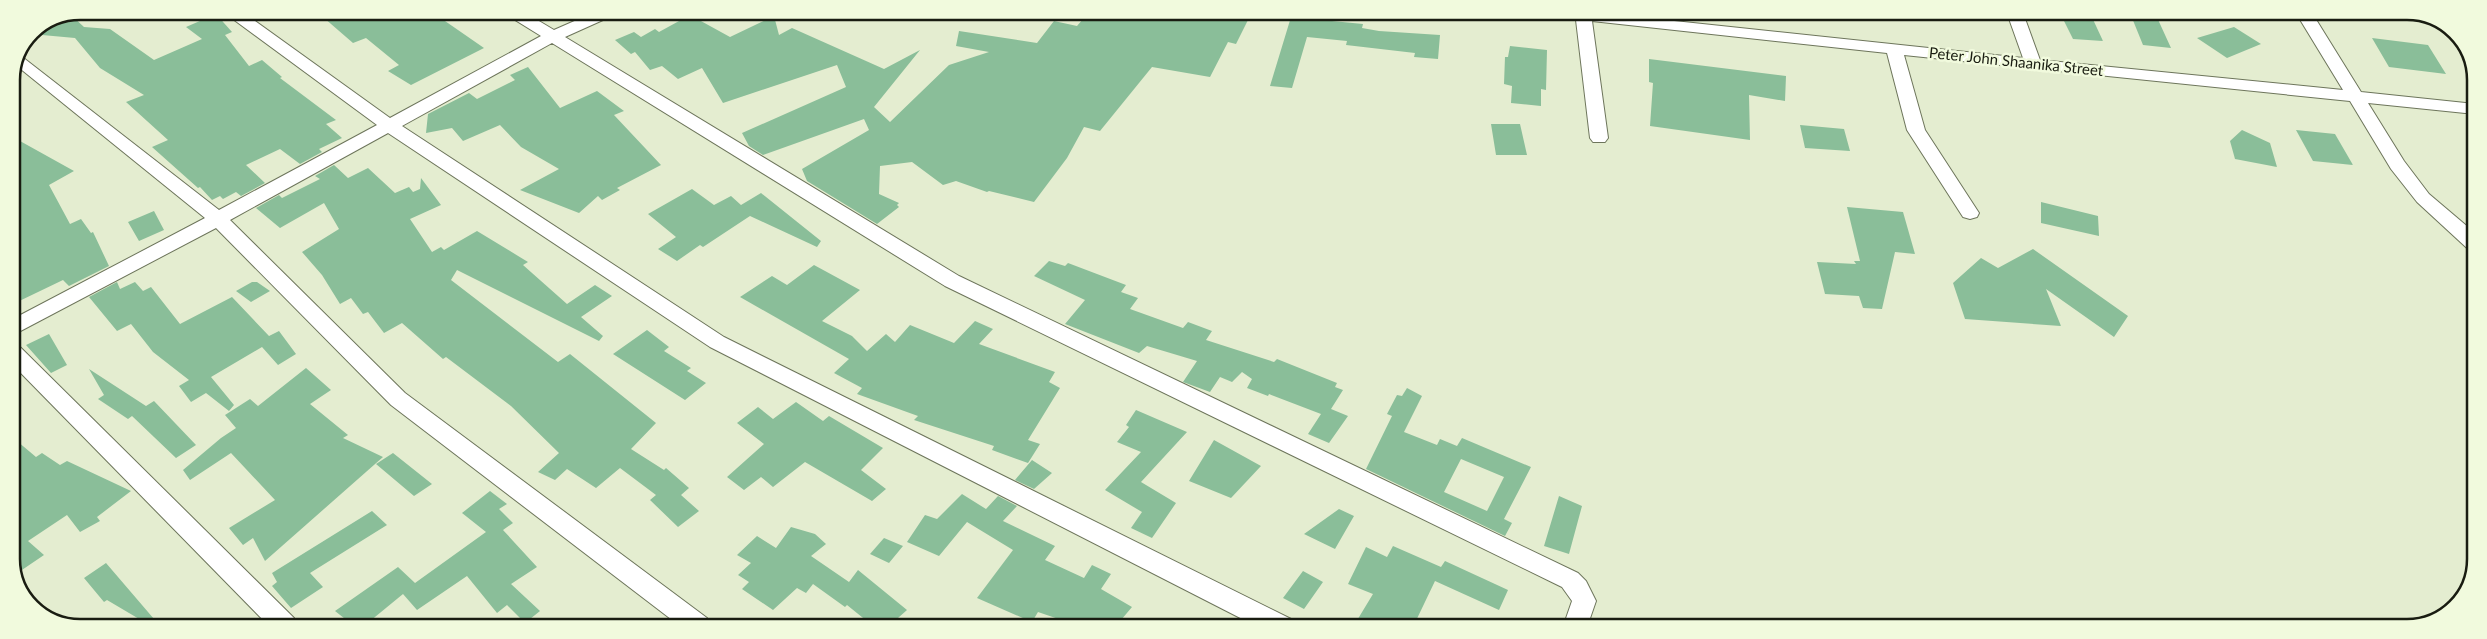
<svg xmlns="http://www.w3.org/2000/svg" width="2487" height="639" font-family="Lato,sans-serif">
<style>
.building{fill:#8abe99;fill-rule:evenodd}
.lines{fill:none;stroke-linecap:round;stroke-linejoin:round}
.minor-casing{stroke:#6d755b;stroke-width:2}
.minor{fill:#fff;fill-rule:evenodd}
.labels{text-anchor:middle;stroke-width:5;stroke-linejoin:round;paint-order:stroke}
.street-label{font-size:15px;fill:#191c11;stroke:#f1fadd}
.rim{fill:none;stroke:#191c11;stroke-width:2.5}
</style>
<rect width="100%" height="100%" fill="#e4edd0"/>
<path class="building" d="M316,11L432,12L484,48L411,85L388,71L399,65L366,38L353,43Z
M1089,12H1252L1236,44L1228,42L1210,77L1152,67L1100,131L1084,127L1067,158L1034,202L989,191L987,192L956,181L943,185L912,162L880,166L879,194L899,203L897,205L899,207L877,224L807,181L802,169L869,130L864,119L763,155L749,146L742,133L846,87L837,65L723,103L702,68L678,79L662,66L650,70L635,52L631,54L615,40L634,32L641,37L655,29L659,32L690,15L730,37L774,16L779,35L792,28L884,69L920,50L874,107L890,122L949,65L989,52L956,46L959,31L1037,43L1054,21L1077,26Z
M2060,13H2090L2103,41L2073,39Z
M2130,13H2155L2171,48L2143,45Z
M216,14L232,32L225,35L249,66L262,60L282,77L280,78L336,120L326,124L342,138L319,149L322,152L300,164L280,149L246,165L265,183L241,196L236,192L223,199L220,196L212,200L200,187L198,188L152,147L168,140L126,102L144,95L100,68L75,38L31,34L32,31L71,15L84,27L110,29L154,60L202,39L186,27Z
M1291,17L1363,24L1362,28L1379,31L1440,35L1438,59L1414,57L1415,53L1346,45L1347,41L1307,37L1292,88L1270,86Z
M2234,27L2261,44L2227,58L2197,38Z
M2372,38L2428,45L2446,74L2389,67Z
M1510,46L1547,50L1546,90L1541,89V106L1511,103L1512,86L1504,84L1505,57H1508Z
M1649,59L1786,76L1785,101L1749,95L1750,140L1650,126L1653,83L1649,82Z
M528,67L560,108L597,91L624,111L614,115L661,165L617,188L620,190L602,200L598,196L579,213L520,190L559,169L521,147L500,125L463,141L452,128L426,133L428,114L469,93L477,99L515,80L510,75Z
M1491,124H1520L1527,155H1496Z
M1800,125L1844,129L1850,151L1805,148Z
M2242,130L2270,143L2277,167L2235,159L2230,141Z
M2296,130L2335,134L2353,165L2313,161Z
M11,136L74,171L49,185L70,224L81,219L91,233L93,232L109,266L69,286L63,280L11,305Z
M334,165L348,178L368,168L395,193L409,187L413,192L420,189L421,178L441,205L410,219L432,252L441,247L444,250L477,231L528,262L523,265L567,304L595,285L612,296L581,317L603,336L599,341L457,270L451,280L558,362L570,354L656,423L631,449L664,470L666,468L689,488L681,495L699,511L678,527L650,500L656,495L620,468L596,488L567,469L555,480L538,472L559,453L511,406L446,357L443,359L402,323L384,333L368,312L363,314L351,298L340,304L322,275L302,252L339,229L324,203L280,228L256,208L279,195L282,198L320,179L315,176Z
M692,189L714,205L731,196L741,205L761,193L821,241L817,247L750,216L703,247L700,245L677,261L658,249L676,237L648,214Z
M2041,202L2098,216L2099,236L2041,223Z
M1847,207L1903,212L1915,254L1895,252L1882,309L1863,308L1859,296L1825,294L1817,262L1856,264L1854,261H1860Z
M154,211L164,230L139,241L128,222Z
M2033,249L2128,316L2114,337L2046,289L2061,326L1965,319L1953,283L1981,258L1998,268Z
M1049,261L1065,266L1068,263L1126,285L1121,292L1138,298L1130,309L1183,328L1188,322L1212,331L1206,340L1274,362L1277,359L1337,383L1335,387L1343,390L1331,409L1348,416L1329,443L1308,434L1321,414L1269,394L1268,396L1247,388L1252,379L1242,372L1232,382L1220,377L1210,392L1183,382L1197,361L1147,346L1139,353L1065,324L1085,300L1034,276Z
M814,265L860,290L822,321L852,336L867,351L886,334L895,342L910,325L954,343L975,321L993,329L979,344L1055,372L1049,382L1060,388L1028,440L1040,444L1028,463L992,450L994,446L914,420L918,416L857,394L862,388L834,373L849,359L740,297L772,276L787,285Z
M117,282L120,289L135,282L143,291L151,287L180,324L232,297L269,336L279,331L296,354L278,365L262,347L211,377L234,405L229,411L206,393L191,402L179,386L189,380L153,352L131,324L117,331L89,297Z
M252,282H257L270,291L251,302L236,291Z
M647,330L669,347L664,351L691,368L687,371L706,383L685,400L613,354Z
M49,334L67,365L51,373L26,345Z
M306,368L331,390L310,404L348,435L343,438L383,457L265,561L253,538L243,545L229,528L275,500L231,453L190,480L183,470L221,438L236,428L225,415L250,399L258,406Z
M89,369L146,406L154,401L196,445L176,458L132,416L128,419L98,399L104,395Z
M1407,388L1422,396L1404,432L1437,445L1440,439L1457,446L1462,438L1531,467L1504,519L1512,523L1505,536L1366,469L1392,416L1387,414L1397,395L1402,396ZM1461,459L1504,477L1487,511L1444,492Z
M796,402L823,421L829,416L883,448L861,470L886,489L872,501L805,462L773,487L761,477L744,490L727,477L764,444L737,423L758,407L773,419Z
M1136,410L1187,432L1141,482L1176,503L1152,538L1131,528L1142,512L1105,490L1141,452L1117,442L1129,427L1126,425Z
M11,436L36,457L42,453L60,465L67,461L131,491L97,517L100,521L80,532L67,515L28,541L44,555L16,574L11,564V513L20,508L11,494Z
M1214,440L1261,466L1231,498L1189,481Z
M393,453L432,484L414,496L376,464Z
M1032,460L1052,473L1034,489L1015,480Z
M490,491L507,504L499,509L513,523L503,530L537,567L511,584L540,611L525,623L507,605L497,613L467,576L417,610L403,594L364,626H354L335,611L398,567L415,583L486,532L462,513Z
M962,494L986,509L998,496L1017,506L1003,521L1055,546L1045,560L1084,578L1092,565L1111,574L1101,589L1132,607L1116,626H1079L1038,612L1032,622L977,598L1013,550L967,522L939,556L907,542L925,515L937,519Z
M1559,496L1582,506L1569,554L1544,546Z
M1339,509L1354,516L1335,549L1304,534Z
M372,511L387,525L310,573L323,587L291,608L272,586L277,582L272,573Z
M791,527L815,534L826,544L811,556L849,582L858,570L907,610L889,626H873L847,605L845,607L813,584L806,593L797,588L773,610L742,589L749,582L738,575L751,563L737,555L757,536L776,548Z
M884,538L903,546L889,563L870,554Z
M1393,546L1441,567L1445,561L1508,590L1499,610L1435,581L1413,627H1353L1373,594L1348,584L1366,547L1387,557Z
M106,563L160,626H151L107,600L104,602L84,578Z
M1303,571L1323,582L1304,609L1283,598Z"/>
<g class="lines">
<defs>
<path id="minor" d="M222,11H241L390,118L541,36L507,15L505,12H524L554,30L595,12H616L614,15L565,37L959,276L1578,573L1586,581L1596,601L1587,627H1563L1572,601L1562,587L945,286L552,43L402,126L724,337L1291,619L1294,627H1258L710,347L388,133L230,220L405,393L707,618L710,626H680L391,405L216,228L11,336V320L205,218L17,66L21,56L219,210L377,125Z
M1549,13H1599L2023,58L2007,13H2023L2040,60L2343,90L2296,13H2312L2361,92L2475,104V114L2368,103L2404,161L2429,194L2475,233V251L2468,249L2417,202L2391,169L2350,101L1904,55L1925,130L1979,213L1977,217L1970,219L1963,217L1907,130L1887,53L1592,21L1608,138L1605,142H1593L1590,138L1576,20L1551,16Z
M11,342L18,345L294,618L297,626H269L11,363Z"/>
</defs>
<use href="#minor" class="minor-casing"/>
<use href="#minor" class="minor"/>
</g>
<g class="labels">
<g class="street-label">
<text transform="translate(2016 62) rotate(6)" y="5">Peter John Shaanika Street</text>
</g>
</g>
<path d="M0 0H2487V639H0ZM80 20H2407A60 60 0 0 1 2467 80V559A60 60 0 0 1 2407 619H80A60 60 0 0 1 20 559V80A60 60 0 0 1 80 20Z" fill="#f1fadd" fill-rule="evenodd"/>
<path class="rim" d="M80 20H2407A60 60 0 0 1 2467 80V559A60 60 0 0 1 2407 619H80A60 60 0 0 1 20 559V80A60 60 0 0 1 80 20Z"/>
</svg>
